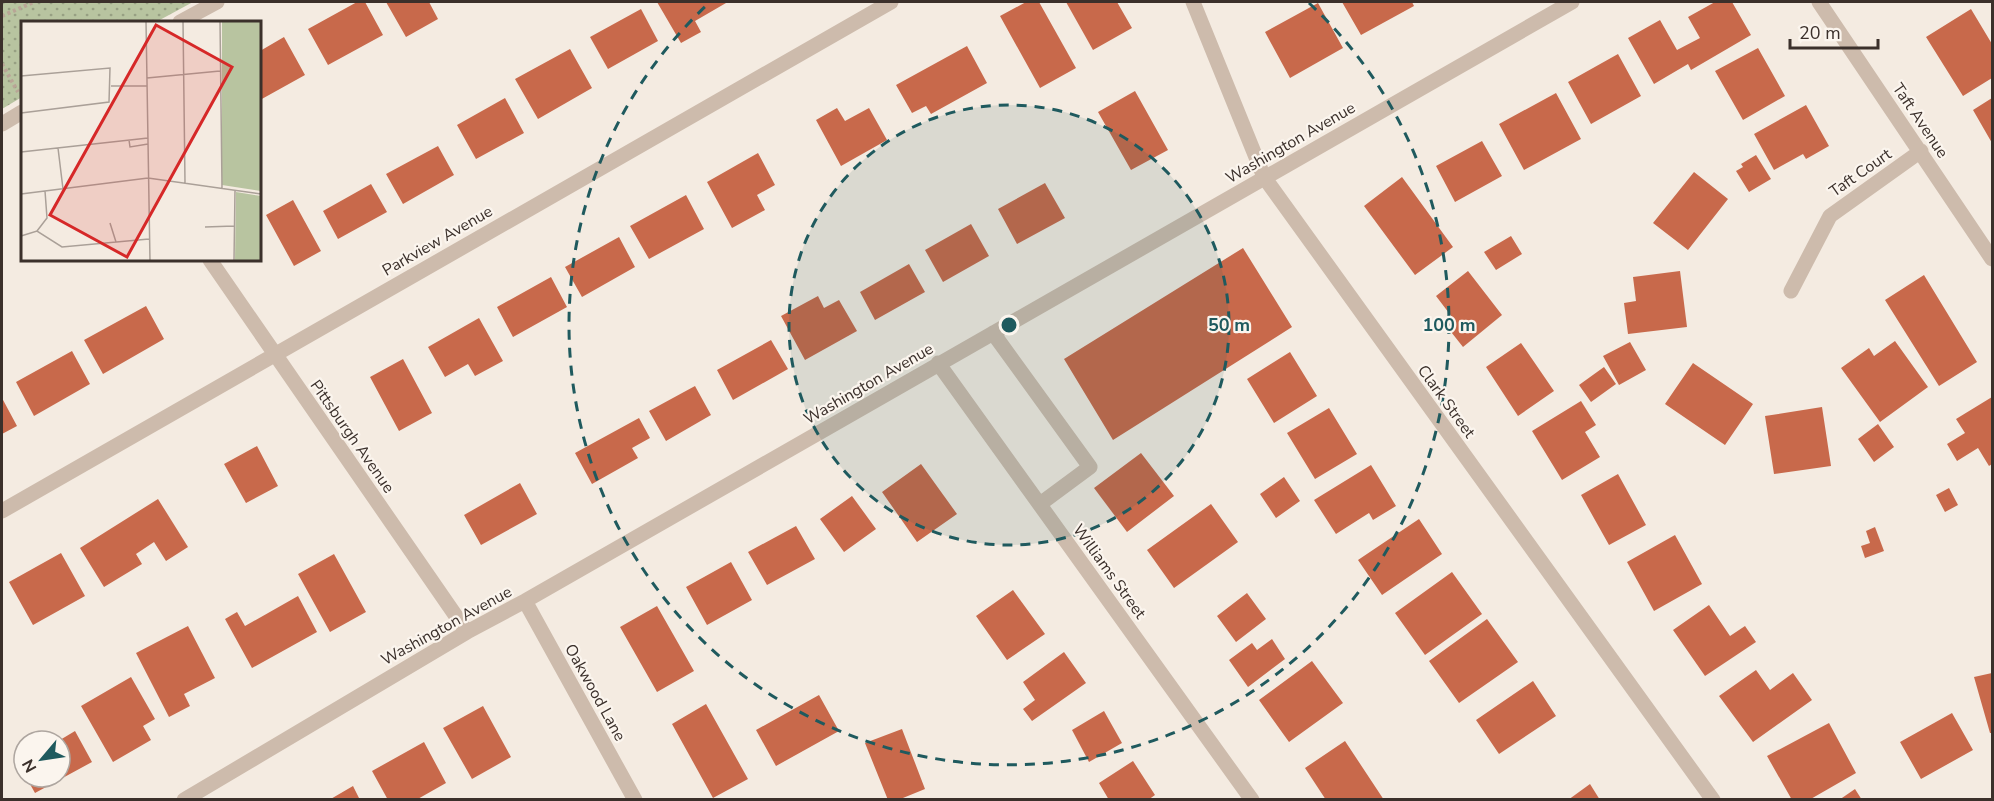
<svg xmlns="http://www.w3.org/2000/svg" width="1994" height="801" font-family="'Nunito Sans',sans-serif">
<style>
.park{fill:url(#park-dots)}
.building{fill:#c8694b}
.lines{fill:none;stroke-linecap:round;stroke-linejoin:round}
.path{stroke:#b9a596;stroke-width:4;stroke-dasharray:3 3;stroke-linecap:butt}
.minor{stroke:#cdbbac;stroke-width:15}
.ring{fill:none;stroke:#1f5a5e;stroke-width:3;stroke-dasharray:10 8}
.labels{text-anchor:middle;stroke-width:4.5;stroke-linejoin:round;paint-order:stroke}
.street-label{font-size:16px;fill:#3b302b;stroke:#fbf5ee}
.inset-road{fill:none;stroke:#aaa098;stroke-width:1.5}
.view{fill:#d62828;fill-opacity:0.15;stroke:#d62828;stroke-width:3}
.inset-edge{fill:none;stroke:#3b302b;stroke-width:3}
.centre{fill:#1f5a5e;stroke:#fbf5ee;stroke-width:3}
.ring-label{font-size:18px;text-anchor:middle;font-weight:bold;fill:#1f5a5e;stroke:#fbf5ee;stroke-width:4.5;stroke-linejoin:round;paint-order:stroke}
</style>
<defs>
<pattern id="park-dots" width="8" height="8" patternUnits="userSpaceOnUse" patternTransform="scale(1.5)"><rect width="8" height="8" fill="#b8c4a0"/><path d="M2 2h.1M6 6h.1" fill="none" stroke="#97a083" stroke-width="1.8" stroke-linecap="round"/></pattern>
</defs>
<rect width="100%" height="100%" fill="#f4ebe1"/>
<path class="park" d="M2,2H193L156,22H22V97L2,109Z"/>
<path class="building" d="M357,2H365L383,35L328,65L308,29Z
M386,2H429L438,19L406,37Z
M657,2H725L726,3L695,21L701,32L681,43Z
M1026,2H1039L1076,68L1040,88L1000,16Z
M1066,2H1117L1132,28L1093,50Z
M1342,2H1412L1414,6L1361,35Z
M1715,2H1732L1751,35L1691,70L1688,64L1654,84L1628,38L1660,20L1677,50L1700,38L1688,17Z
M1318,3L1343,48L1290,78L1265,32Z
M641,9L658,41L608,69L590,37Z
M1971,9L1992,44V78L1963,96L1926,37Z
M284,37L305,75L260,100V51Z
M967,46L987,83L931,114L926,106L912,113L896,85Z
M1758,48L1785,96L1743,120L1715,71Z
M570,49L592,88L538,119L515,79Z
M1618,54L1641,96L1591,124L1568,82Z
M1135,91L1168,150L1131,170L1098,112Z
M1556,93L1581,139L1524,170L1499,124Z
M505,98L524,133L476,159L457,125Z
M1992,98V143L1973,110Z
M1806,105L1829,146L1806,159L1803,154L1774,170L1754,134Z
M837,108L845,121L869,108L887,140L841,166L816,120Z
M1482,141L1502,176L1455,202L1436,166Z
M438,146L454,175L403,204L386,174Z
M758,153L775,185L757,195L765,210L732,228L707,182Z
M1756,155L1771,179L1749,192L1736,171L1743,167L1741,164Z
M1694,172L1728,199L1688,250L1653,223Z
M1402,177L1453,247L1415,275L1364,206Z
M1045,183L1065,218L1017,244L998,209Z
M371,184L387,212L338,239L323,211Z
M686,195L704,229L649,259L630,226Z
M293,200L321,251L294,266L266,215Z
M971,224L989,256L943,282L925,250Z
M1511,236L1522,254L1496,270L1484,252Z
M619,237L635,267L582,297L565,267Z
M1243,248L1292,327L1113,440L1064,359Z
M909,264L925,292L875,320L860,292Z
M1468,271L1502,315L1463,347L1444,323L1452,317L1436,296Z
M1680,271L1687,327L1628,334L1624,303L1636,301L1633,277Z
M1924,275L1977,362L1939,386L1885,300Z
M551,277L567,307L513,337L497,307Z
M818,296L824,308L839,300L857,331L805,360L781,316Z
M146,306L164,339L103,374L84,340Z
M479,318L503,361L475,376L468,364L445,377L428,347Z
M771,340L788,369L733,400L717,370Z
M1895,341L1928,387L1880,422L1841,368L1869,348L1874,356Z
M1630,342L1646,370L1619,385L1603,356Z
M1521,343L1554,391L1518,416L1486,367Z
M72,351L90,384L34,416L16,382Z
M1290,352L1317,396L1274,423L1247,379Z
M403,359L432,413L399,431L370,377Z
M1693,363L1753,404L1725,445L1665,404Z
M1604,367L1616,384L1591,402L1579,385Z
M695,386L711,415L666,441L649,411Z
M1992,397V464L1989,466L1978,448L1957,461L1947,444L1965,433L1956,419Z
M2,398L17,426L2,434Z
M1581,401L1596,425L1585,432L1600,457L1562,480L1532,431Z
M1822,407L1831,466L1774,474L1765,416Z
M1329,408L1357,454L1315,479L1287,433Z
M639,418L650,438L632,448L638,458L592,484L575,453Z
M1878,424L1894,447L1874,462L1858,439Z
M257,446L278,486L246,503L224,464Z
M1141,453L1174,496L1127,532L1094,488Z
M921,464L957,514L917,542L882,492Z
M1371,465L1396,506L1373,520L1369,513L1336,534L1314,500Z
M1618,474L1646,525L1609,545L1581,495Z
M1284,477L1300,501L1276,518L1260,494Z
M520,483L537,514L481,545L464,515Z
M1949,488L1958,505L1945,512L1936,495Z
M852,496L876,529L844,552L820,519Z
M158,499L188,547L166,561L154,542L136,554L142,564L104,587L80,548Z
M1211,504L1238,542L1174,588L1147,550Z
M1419,519L1442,554L1382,595L1358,560Z
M796,526L815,559L767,585L748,552Z
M1875,527L1884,551L1865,558L1861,546L1870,543L1866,531Z
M1675,535L1702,584L1654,611L1627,562Z
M61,553L85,596L33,625L9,582Z
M334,554L366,612L330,632L298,574Z
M731,562L752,600L707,625L686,587Z
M1452,572L1482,614L1425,655L1395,613Z
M1013,590L1045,634L1007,660L976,616Z
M1247,593L1266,619L1236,642L1217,616Z
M298,596L317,632L252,668L225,619L237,612L245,626Z
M1709,605L1730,636L1745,626L1756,642L1705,676L1673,630Z
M657,606L694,671L657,692L620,627Z
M1487,619L1518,662L1459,703L1429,661Z
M188,626L215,678L184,694L190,706L169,717L136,653Z
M1272,639L1285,659L1248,687L1229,660L1252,643L1257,650Z
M1064,652L1086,683L1032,721L1023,709L1035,700L1023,682Z
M1312,661L1343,703L1289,742L1259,700Z
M1756,670L1770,690L1793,673L1812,700L1753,742L1719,696Z
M1992,673V733H1990L1974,677Z
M131,677L155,719L143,726L151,740L113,762L81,706Z
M1533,681L1556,716L1499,754L1476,720Z
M819,695L839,731L776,766L756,730Z
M706,704L748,779L713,798L672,724Z
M483,706L511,757L472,779L443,728Z
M1104,711L1122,743L1089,762L1072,730Z
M1952,713L1973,750L1921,779L1900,742Z
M1829,723L1856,773L1809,800H1792L1767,756Z
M902,729L925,789L898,800H888L865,743Z
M75,731L92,762L35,793L26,777H60V740Z
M1345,741L1384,800H1326L1305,768Z
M424,742L446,783L416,800H388L372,771Z
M1133,761L1155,795L1148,800H1109L1099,783Z
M1590,784L1600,800H1568Z
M353,786L360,800H329Z
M1855,789L1862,800H1839Z"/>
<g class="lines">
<path class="path" d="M2,16L34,2
M2,64L18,92"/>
<path class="minor" d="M1193,2L1264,177L1713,800
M1819,2L1992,259
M180,22L217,2
M2,124L22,112
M210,260L467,632
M1791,291L1830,216L1921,151
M993,333L1090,467L1040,504
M938,363L1252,800
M2,511L891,2
M525,601L635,800
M184,800L467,632L525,601L1572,2"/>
</g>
<circle cx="1009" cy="325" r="220" fill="#1f5a5e" fill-opacity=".12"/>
<g class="ring">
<circle cx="1009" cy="325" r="220"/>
<path d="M1309 3A440 440 0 1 1 709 3"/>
</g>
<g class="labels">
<g class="street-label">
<text transform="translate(1921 120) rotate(56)" y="6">Taft Avenue</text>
<text transform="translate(1290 142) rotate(-30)" y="6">Washington Avenue</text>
<text transform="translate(1860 172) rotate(-35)" y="6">Taft Court</text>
<text transform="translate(437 240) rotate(-30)" y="6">Parkview Avenue</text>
<text transform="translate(868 383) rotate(-30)" y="6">Washington Avenue</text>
<text transform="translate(1447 401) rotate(54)" y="6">Clark Street</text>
<text transform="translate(353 436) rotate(55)" y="6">Pittsburgh Avenue</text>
<text transform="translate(1110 571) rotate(54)" y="6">Williams Street</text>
<text transform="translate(446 625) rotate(-29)" y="6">Washington Avenue</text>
<text transform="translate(596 692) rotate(61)" y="6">Oakwood Lane</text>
</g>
</g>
<g transform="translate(21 21)">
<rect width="240" height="240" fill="#f4ebe1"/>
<path d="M201,0H240V170L201,164ZM215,171L240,175V240H214Z" fill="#b8c4a0"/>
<path class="inset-road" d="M125,0L129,240M162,0L164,162M199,0L201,167M0,55L89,47L88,81L0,92M126,57L199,50M90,65H126M108,119L109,126L127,123M37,127L42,168M0,131L127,117M0,173L127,157L240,173M89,202L95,221M184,206L213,205M16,210L26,197L24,170M0,215L16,210L41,226L128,218M213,240L214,169"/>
<path class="view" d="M135,4L211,46L106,236L29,194Z"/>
<rect width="240" height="240" class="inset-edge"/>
</g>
<circle cx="1009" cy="325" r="9" class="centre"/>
<g class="ring-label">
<text x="1229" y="331">50 m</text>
<text x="1449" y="331">100 m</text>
</g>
<rect width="1994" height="801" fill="none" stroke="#3b302b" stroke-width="6"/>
<g transform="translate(42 759) rotate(241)"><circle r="28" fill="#fbf5ee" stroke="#aea6a0" stroke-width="1.5"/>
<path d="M0-4.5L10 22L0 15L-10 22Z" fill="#1f5a5e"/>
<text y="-9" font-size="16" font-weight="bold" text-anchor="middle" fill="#3b302b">N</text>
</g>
<path d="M1790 39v9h88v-9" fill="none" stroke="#3b302b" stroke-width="3"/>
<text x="1799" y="39" font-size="18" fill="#3b302b" stroke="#fbf5ee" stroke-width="4.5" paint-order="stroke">20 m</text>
</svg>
